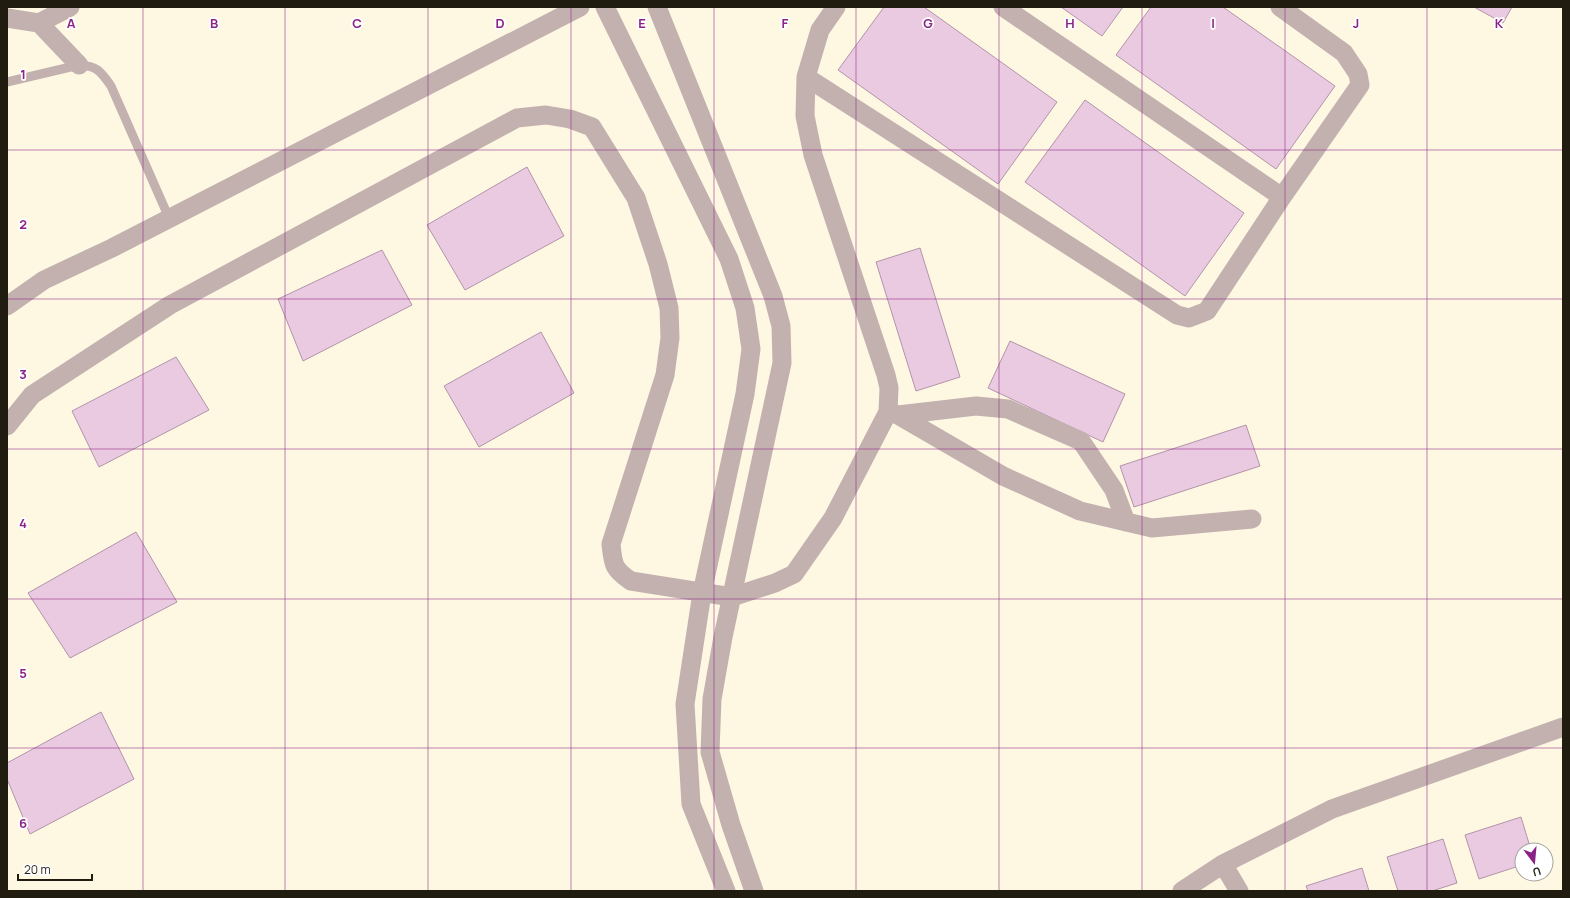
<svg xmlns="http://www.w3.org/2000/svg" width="1570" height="898" font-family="Manrope,sans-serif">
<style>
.building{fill:#eacae0;stroke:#b294aa}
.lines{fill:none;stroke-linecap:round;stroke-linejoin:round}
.lane{stroke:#c3b1af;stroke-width:9}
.street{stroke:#c3b1af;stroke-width:19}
.grid{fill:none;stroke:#8a2287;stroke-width:1;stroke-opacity:0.55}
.grid-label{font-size:13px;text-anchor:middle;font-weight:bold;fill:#8a2287;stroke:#fff;stroke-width:3.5;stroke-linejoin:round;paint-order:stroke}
</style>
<rect width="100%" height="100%" fill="#fef8e3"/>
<path class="building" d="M884,7H924L1057,102L998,184L838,70Z
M1061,7H1123L1102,36Z
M1151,7H1223L1335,86L1276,169L1116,55Z
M1474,7H1512L1503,23Z
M1085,100L1244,213L1185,296L1025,182Z
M527,167L564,236L465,290L427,225Z
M920,248L960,377L916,391L876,262Z
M382,250L412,305L303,361L278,299Z
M541,332L574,393L479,447L444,386Z
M1010,341L1125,394L1103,442L988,388Z
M176,357L209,410L99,467L72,411Z
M1246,425L1260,466L1134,507L1120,466Z
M136,532L177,602L70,658L28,593Z
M101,712L134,779L30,834L7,779V763Z
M1521,817L1531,850H1522V865L1479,879L1465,835Z
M1443,839L1457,883L1432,891H1398L1387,857Z
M1362,868L1369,891H1308L1306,886Z"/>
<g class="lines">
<path class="lane" d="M7,82L79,65C98,66 101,72 111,86L169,218"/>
<path class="street" d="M605,7L729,259L745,308L751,349L745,394L702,593L685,704L691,804L726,891
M657,7L773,296L781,326L782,363L723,637L712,699L710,752L731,825L754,891
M1003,7L1282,197
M7,18L39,23L70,7
M39,23L79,65
M806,77L1177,315L1189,318L1207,311L1282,197L1360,85L1358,74L1344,53L1280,7
M7,306L44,280L112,248L580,7
M888,412L898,415L1003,476L1080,511L1152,528L1252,519
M898,415L976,406L1008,409L1081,441L1114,490L1126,522
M7,426L32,395L170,305L517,118L546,115L570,119L592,127L636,198L658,264L669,308L670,338L665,375L611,544C613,564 613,569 631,581L732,597L775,583L794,574L833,518L888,412L889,388L886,375L813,155L805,116L806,77L820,30L836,7
M1223,864L1239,891
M1182,891L1223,864L1332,809L1563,727"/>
</g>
<path class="grid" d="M143,7V891M285,7V891M428,7V891M571,7V891M714,7V891M856,7V891M999,7V891M1142,7V891M1285,7V891M1427,7V891M7,150H1563M7,299H1563M7,449H1563M7,599H1563M7,748H1563"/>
<g class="grid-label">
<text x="71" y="28">A</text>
<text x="214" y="28">B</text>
<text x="357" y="28">C</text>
<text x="500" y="28">D</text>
<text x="642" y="28">E</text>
<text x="785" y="28">F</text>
<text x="928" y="28">G</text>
<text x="1070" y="28">H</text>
<text x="1213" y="28">I</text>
<text x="1356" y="28">J</text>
<text x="1499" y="28">K</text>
<text x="23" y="79">1</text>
<text x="23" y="229">2</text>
<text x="23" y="379">3</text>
<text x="23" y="528">4</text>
<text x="23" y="678">5</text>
<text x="23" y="828">6</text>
</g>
<rect width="1570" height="898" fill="none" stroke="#201c0f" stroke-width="16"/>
<g transform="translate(1534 862) rotate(164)"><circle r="19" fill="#ffffff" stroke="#a6a49f"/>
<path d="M0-3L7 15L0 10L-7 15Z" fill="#8a2287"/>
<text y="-6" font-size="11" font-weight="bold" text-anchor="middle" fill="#201c0f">U</text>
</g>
<path d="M18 874v6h74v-6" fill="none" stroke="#201c0f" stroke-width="2"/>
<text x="24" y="874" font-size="12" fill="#201c0f" stroke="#ffffff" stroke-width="3" paint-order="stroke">20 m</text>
</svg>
